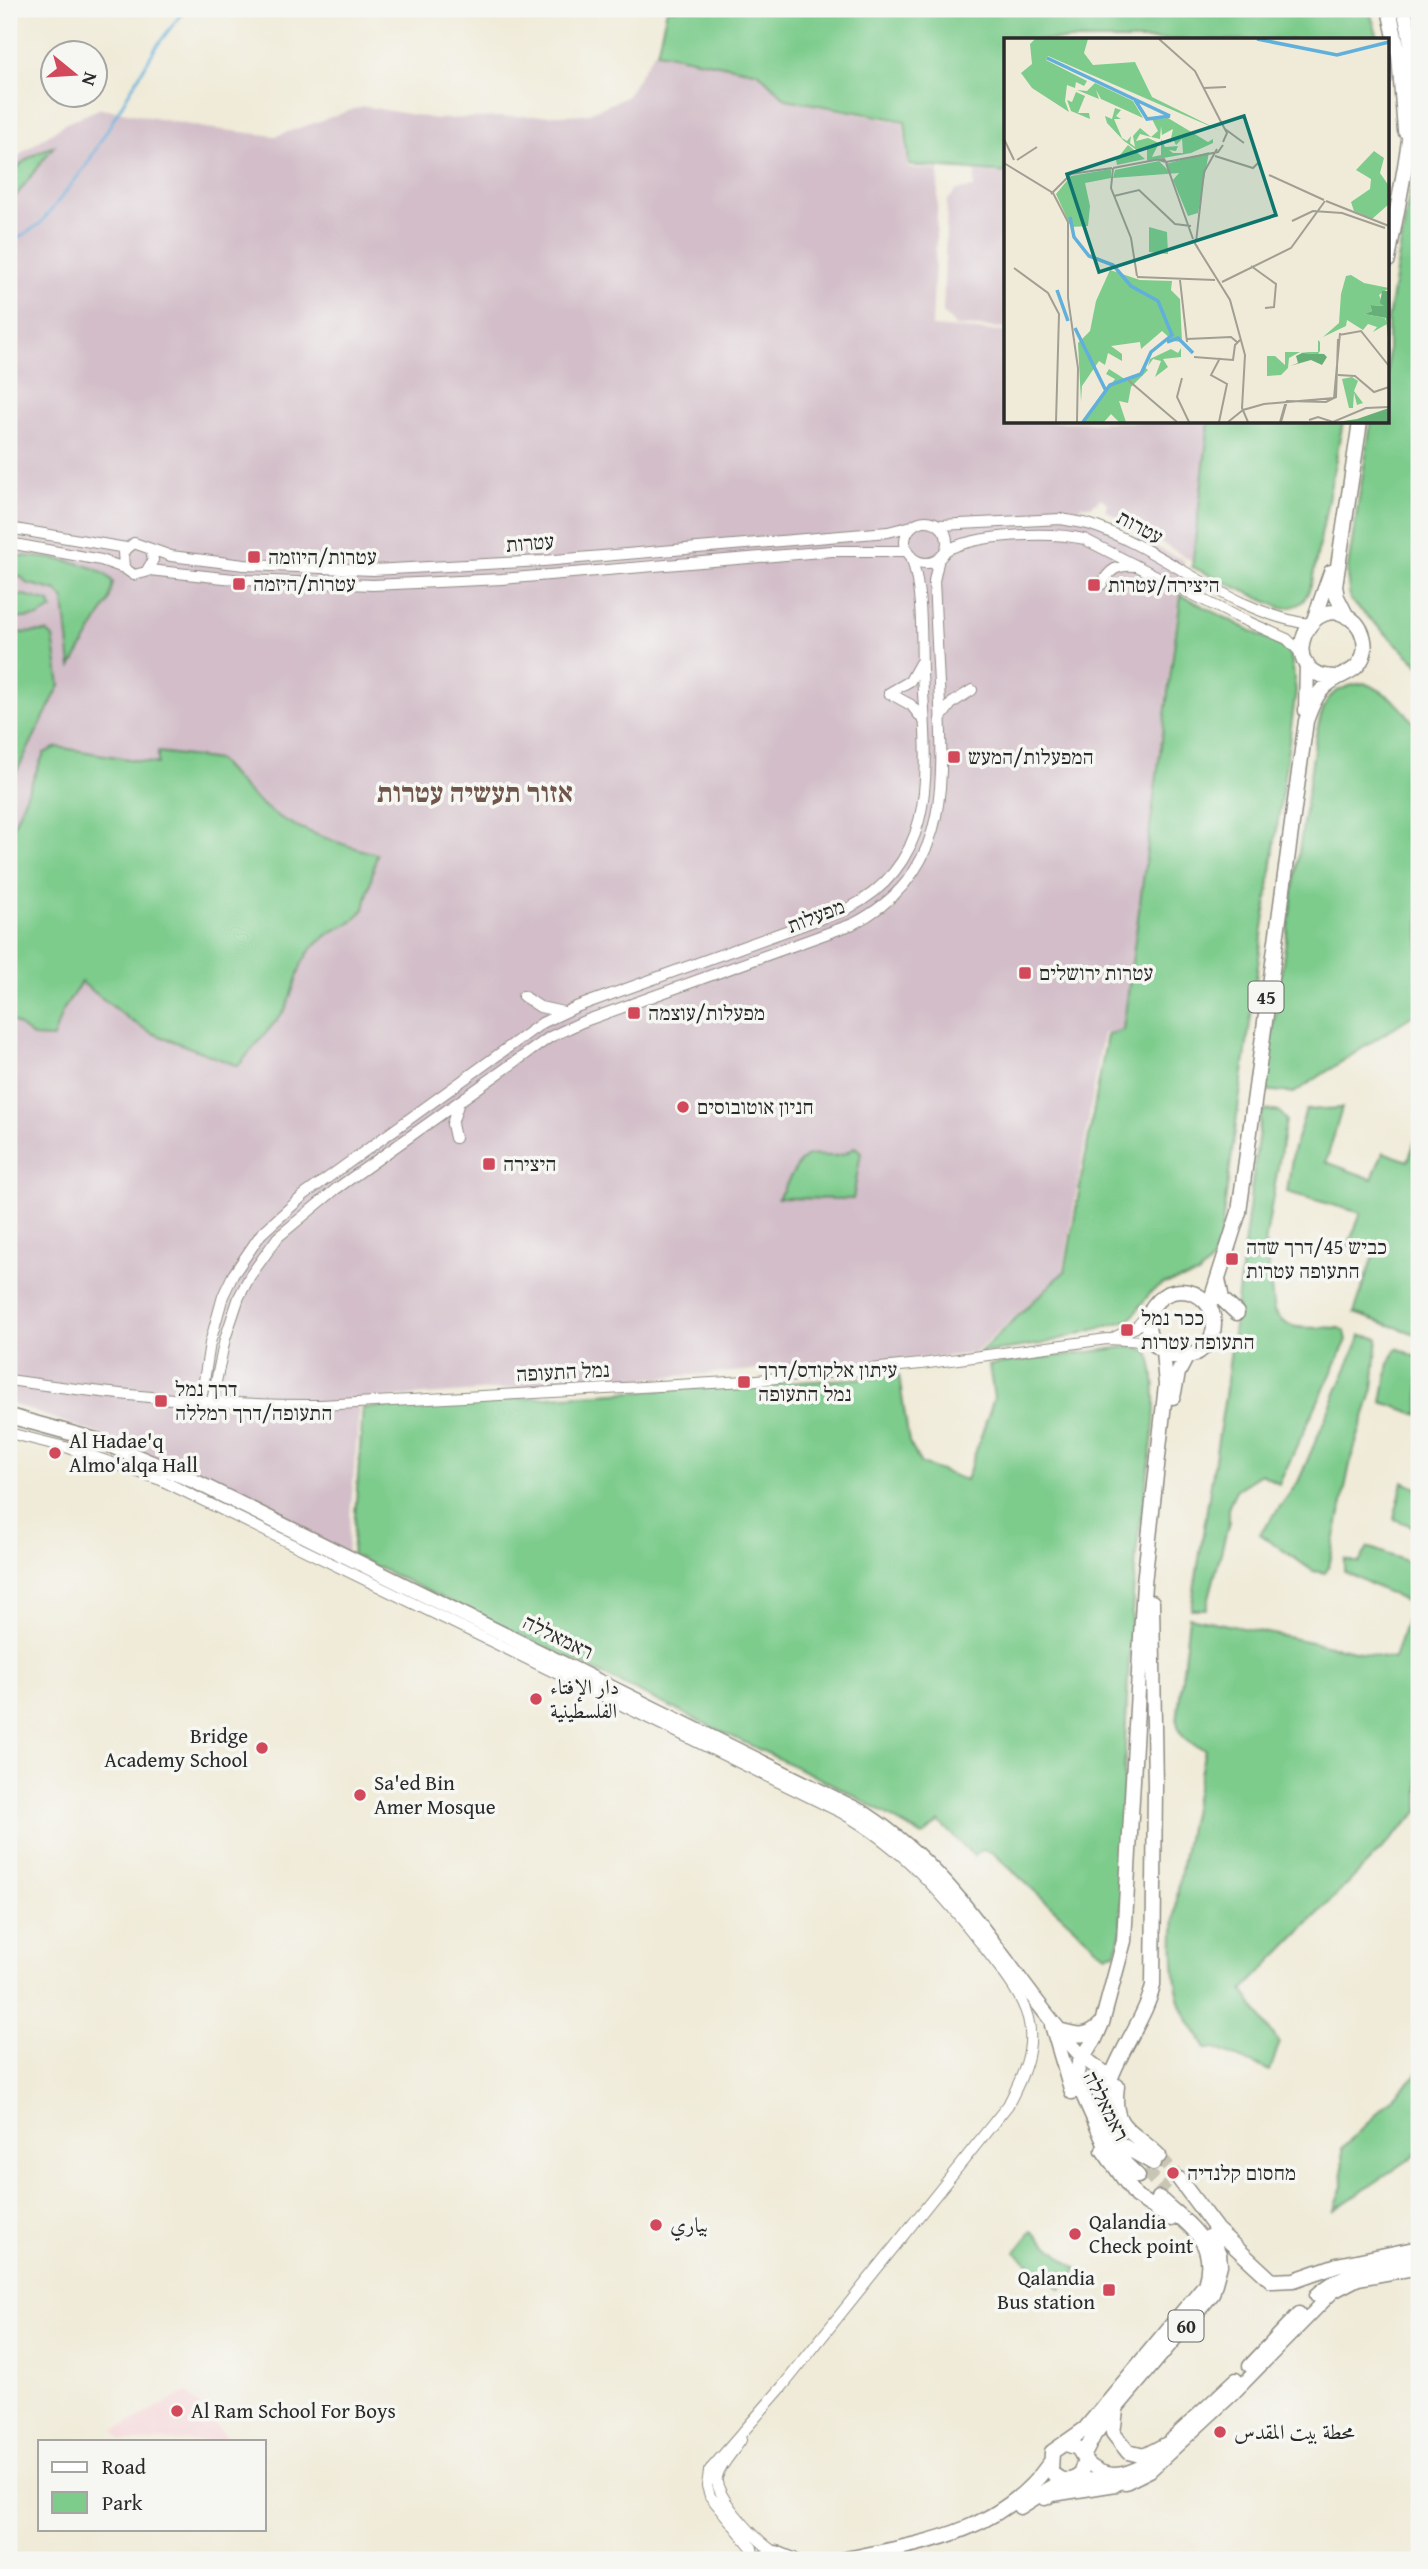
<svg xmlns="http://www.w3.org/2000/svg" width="1428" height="2569" font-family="'Gentium Book Plus',Amiri,'Frank Ruhl Libre',serif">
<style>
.built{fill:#f7cfd4}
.industrial{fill:#d2bdc8}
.green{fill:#7dcc8c;stroke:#547c5c;stroke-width:2}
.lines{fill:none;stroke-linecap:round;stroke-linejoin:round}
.stream{stroke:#61b0db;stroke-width:2.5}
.highway-tunnel{stroke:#c9c5b5;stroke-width:14;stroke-dasharray:14 7;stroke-linecap:butt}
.minor-casing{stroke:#8e8b82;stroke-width:12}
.major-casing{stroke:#8e8b82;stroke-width:15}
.highway-casing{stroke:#8e8b82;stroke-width:17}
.minor{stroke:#fff;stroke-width:10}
.major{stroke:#fff;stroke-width:12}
.highway{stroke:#fff;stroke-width:14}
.poi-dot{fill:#d1495b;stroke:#f6f6f2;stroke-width:2.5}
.labels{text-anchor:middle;stroke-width:7;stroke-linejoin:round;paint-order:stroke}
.shield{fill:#f6f6f2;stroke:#686867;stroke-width:2}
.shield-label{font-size:19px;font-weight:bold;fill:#2b2b2b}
.street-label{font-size:21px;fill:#2b2b2b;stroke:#f6f6f2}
.poi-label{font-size:21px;fill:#2b2b2b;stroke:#f6f6f2;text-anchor:start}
.district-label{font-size:28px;font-weight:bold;fill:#70564a;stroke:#f6f6f2}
.inset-river{fill:none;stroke:#61b0db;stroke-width:3.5}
.inset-road{fill:none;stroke:#a19e93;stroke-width:2}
.view{fill:#0f766e;fill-opacity:0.15;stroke:#0f766e;stroke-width:3.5}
.inset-edge{fill:none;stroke:#2b2b2b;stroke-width:3.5}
</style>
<rect width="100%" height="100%" fill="#f6f6f2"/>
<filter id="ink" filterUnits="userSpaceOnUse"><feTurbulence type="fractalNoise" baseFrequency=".0143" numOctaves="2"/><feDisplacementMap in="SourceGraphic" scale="14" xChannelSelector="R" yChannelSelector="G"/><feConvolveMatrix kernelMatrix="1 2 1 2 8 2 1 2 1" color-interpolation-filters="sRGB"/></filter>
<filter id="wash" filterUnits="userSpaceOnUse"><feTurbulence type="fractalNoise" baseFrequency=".00686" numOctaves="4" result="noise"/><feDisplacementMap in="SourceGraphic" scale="28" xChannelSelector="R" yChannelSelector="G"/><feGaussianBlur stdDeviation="1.57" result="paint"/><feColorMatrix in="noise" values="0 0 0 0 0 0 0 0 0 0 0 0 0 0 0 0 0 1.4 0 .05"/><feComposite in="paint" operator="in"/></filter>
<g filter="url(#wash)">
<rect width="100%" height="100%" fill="#f0ebd8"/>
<path class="built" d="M187,2392L229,2441H122L115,2430Z"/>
<path class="industrial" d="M654,52L759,72L786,100L903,123L908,168L939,170L932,327L1006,332V422H1209L1192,561L1105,510L1107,503L1101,498L1091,506L1080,505L1081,513L1184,560L1122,1031L1103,1034L1063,1272L974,1354L360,1400L347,1553L98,1434L9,1403V170L22,153L64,124L101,108L206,128L276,136L363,106L436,119L587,114L626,97Z
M975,172L1006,175V328L955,326L943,313L947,201L957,190L974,188Z"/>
<path class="green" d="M667,9H1369L1379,40H1006V173L909,165L905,121L786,99L758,72L657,52Z
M1419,137V665L1350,600L1347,574L1371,422H1388V319Z
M54,146L9,205C9,168 20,159 54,146Z
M1209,422H1343L1312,582C1306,601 1301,608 1281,608L1192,567Z
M9,555C38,558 95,558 113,582L109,601L71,667L64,600L57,591L26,583L23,578L9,573Z
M24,595L50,602L52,609L38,617L9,619V598Z
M1181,595L1281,646L1291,656L1296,691L1220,1239L1212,1261L1198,1275L1163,1284L1150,1293L1130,1320L1042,1344L979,1353L1065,1271L1107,1035L1123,1030Z
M47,632L53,637L60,685L9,787V633Z
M1364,683C1390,693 1404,708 1419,731V1011L1294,1093L1264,1090L1316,735C1324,701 1327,688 1364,683Z
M57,747L158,764V752L218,760C234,778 250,796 269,810C291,828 348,847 377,854L364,909L352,922L331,932L311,949L302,963L286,1009L238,1066L152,1033L130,1020L81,982L62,1012L53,1038L34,1037L9,1018V836L44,753Z
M1342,1108L1326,1162L1372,1179L1383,1152L1408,1161L1419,1130V1335L1354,1313L1374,1253L1348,1246L1361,1213L1287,1192L1293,1151L1306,1110Z
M1265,1110L1280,1112L1286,1120L1265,1243L1274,1311C1288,1336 1315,1325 1339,1328L1345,1332L1347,1340L1279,1484L1261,1474L1236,1490L1229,1505V1522L1206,1609H1191L1225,1396L1261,1114Z
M855,1147L861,1152L853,1199L778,1198C786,1186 793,1169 803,1159C814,1149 835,1165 855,1147Z
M1361,1335L1378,1338L1373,1389L1351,1459L1329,1567L1325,1573L1313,1571L1260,1534L1298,1482Z
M1134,1346L1148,1351C1168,1403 1140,1499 1136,1556C1126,1681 1122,1806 1121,1931L1116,1952L1107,1954L1097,1948L992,1852L982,1850L974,1856L939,1822L923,1836L842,1789L352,1555L363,1408L899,1376L909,1442L921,1464L966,1480L994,1398L989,1365Z
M1397,1348L1419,1358V1415L1382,1402L1389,1363Z
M1403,1482L1419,1489V1529L1394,1519Z
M1368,1547L1419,1566V1811L1243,1990L1279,2044L1270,2071L1215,2048H1206C1198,2033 1184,2017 1180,2001C1160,1933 1192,1819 1205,1749C1189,1744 1181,1740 1177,1722L1189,1617L1394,1659L1411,1604L1344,1571V1559L1359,1563Z
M1419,2071V2153L1334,2210L1343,2186L1342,2149Z
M1032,2231L1077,2269L1061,2289L1015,2252Z"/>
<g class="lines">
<path class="stream" d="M9,244L40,224L86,166L156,47L185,9"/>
</g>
</g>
<g filter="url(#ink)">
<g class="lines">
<path class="highway-tunnel" d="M1159,2156L1179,2179
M1145,2170L1166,2192"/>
<defs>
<path id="minor" d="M905 542a21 21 0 1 1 42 0a21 21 0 1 1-42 0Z
M940,525L1061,519L1088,524C1165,549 1228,612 1309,624
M9,528L126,548
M9,543L101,560L124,568
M151,550L153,560L146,572L134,575L124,568L123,552L134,543L171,556L244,565L373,570L543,561L888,532L912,526
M945,551C976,534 1050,531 1084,539L1235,616L1287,639L1302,654
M149,570L243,580L373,585L502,579L832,551H907
M1102,584C1109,570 1118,564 1135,566
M889,693L910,681L920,663
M889,693L911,705L923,720
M940,719L952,703L972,690
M523,996L540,1007L563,1012
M455,1138L452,1124L458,1105
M1115,1337L1136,1327L1151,1311
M9,1380C112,1395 216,1406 321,1405L747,1381L921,1364L1107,1339L1144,1341L1156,1345
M201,1400L210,1343L223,1296L233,1275L261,1234L304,1195L542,1023L576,1007L847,909C943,861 926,763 922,673C921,635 923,593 911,556
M212,1401L225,1339L239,1297L250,1276L278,1237L336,1189L550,1037L582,1022L853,924C945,876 944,796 940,705C938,664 936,623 934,581L939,558
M9,1433L69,1448L161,1480L840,1812C901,1846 944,1895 986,1950C1002,1971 1021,1993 1028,2018C1036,2049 1022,2078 1008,2105L782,2387L709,2471L707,2486L710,2496L752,2548L754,2560
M741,2440C734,2451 721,2464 717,2477C713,2495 760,2545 776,2553"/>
<path id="major" d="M1316,2295C1345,2267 1382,2267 1419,2258
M1249,2366L1299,2313
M1085,2460C1104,2480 1123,2476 1145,2464L1236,2379
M1077,2478L1126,2483L1150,2471L1232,2395L1333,2292L1358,2279L1419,2268"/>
<path id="highway" d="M1389,9L1399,56L1405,131
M1388,260C1402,176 1427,93 1404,9
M1347,617L1337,597L1335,586L1360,422
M1314,620L1331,572
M1306,711L1307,664
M1218,1279L1222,1299L1237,1313
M1148 1324a33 33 0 1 1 66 0a33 33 0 1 1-66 0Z
M1209,1306L1239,1212L1306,721C1311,707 1316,693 1328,684C1341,673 1359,673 1364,653C1366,643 1363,631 1356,623C1313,580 1268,679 1338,677
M1173,1397L1178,1373L1187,1356
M9,1416L100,1441L194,1481L864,1813C965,1879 1001,1966 1077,2051C1087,2062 1100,2069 1111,2078
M1052,2025L1072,2092
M1062,2031C1079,2036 1088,2037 1101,2024
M1117,2086C1111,2131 1132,2129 1159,2156
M1120,2144L1153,2163
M1103,2150L1136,2196L1171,2219
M1127,2152C1121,2146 1112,2139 1109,2131C1087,2087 1145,2028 1153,1985L1155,1786L1152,1602
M1138,2176L1105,2144L1076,2079L1079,2063L1095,2039L1102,2023L1124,1941L1144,1583L1166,1385L1163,1351
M1179,2179L1217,2230L1272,2281L1294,2280L1337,2265L1419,2248
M1116,2410L1113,2433L1128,2452L1144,2456L1165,2445
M1066,2444L1078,2448L1085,2460L1080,2475C1070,2483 1059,2482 1051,2471L1052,2452L1085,2429L1205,2285C1219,2240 1188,2226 1159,2198
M1084,2455L1094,2435L1110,2415L1212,2294L1220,2265L1219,2254L1210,2236
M1045,2498L1053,2494L1116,2484
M1020,2507L1063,2480
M759,2560L776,2553L793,2560
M841,2560C918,2544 1000,2534 1049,2464"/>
</defs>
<use href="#minor" class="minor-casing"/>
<use href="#major" class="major-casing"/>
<use href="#highway" class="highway-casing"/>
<use href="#minor" class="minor"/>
<use href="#major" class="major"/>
<use href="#highway" class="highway"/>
</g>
</g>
<g class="poi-dot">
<rect x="247" y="550" width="14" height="14" rx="3.5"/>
<rect x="232" y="577" width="14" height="14" rx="3.5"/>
<rect x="1087" y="578" width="14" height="14" rx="3.5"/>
<rect x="947" y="750" width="14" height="14" rx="3.5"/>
<rect x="1018" y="966" width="14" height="14" rx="3.5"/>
<rect x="627" y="1006" width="14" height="14" rx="3.5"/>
<circle cx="683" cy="1107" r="7"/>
<rect x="482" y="1157" width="14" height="14" rx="3.5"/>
<rect x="1225" y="1252" width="14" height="14" rx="3.5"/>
<rect x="1120" y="1323" width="14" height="14" rx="3.5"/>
<rect x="737" y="1375" width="14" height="14" rx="3.5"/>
<rect x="154" y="1394" width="14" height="14" rx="3.5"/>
<circle cx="55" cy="1453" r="7"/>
<circle cx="536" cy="1699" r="7"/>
<circle cx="262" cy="1748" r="7"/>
<circle cx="360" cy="1795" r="7"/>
<circle cx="1173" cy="2173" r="7"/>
<circle cx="656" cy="2225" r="7"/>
<circle cx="1075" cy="2234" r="7"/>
<rect x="1102" y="2283" width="14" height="14" rx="3.5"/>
<circle cx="177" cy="2411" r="7"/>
<circle cx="1220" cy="2432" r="7"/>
</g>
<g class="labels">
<g class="shield">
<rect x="1248.5" y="981.5" width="35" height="31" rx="5"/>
<rect x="1168.5" y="2310.5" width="35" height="31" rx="5"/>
</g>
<g class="shield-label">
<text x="1266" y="1004">45</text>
<text x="1186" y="2333">60</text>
</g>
<g class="street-label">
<text transform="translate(1140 527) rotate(28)" y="7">עטרות</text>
<text transform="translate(530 543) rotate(-5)" y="7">עטרות</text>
<text transform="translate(816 916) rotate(-21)" y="7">מפעלות</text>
<text transform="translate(563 1372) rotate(-3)" y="7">נמל התעופה</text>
<text transform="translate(558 1637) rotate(26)" y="7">ראמאללה</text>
<text transform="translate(1106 2106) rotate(63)" y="7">ראמאללה</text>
</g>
<g class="poi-label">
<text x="268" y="564">עטרות/היוזמה</text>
<text x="253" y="591">עטרות/היזמה</text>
<text x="1108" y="592">היצירה/עטרות</text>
<text x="968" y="764">המפעלות/המעש</text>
<text x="1039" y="980">עטרות ירושלים</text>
<text x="648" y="1020">מפעלות/עוצמה</text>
<text x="697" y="1114">חניון אוטובוסים</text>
<text x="503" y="1171">היצירה</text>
<text x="1246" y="1254">כביש 45/דרך שדה<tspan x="1246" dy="24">התעופה עטרות</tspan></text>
<text x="1141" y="1325">ככר נמל<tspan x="1141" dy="24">התעופה עטרות</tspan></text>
<text x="758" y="1377">עיתון אלקודס/דרך<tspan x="758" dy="24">נמל התעופה</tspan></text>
<text x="175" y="1396">דרך נמל<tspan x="175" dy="24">התעופה/דרך רמללה</tspan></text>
<text x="69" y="1448">Al Hadae'q<tspan x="69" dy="24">Almo'alqa Hall</tspan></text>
<text x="550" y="1694">دار الإفتاء<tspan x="550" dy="24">الفلسطينية</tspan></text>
<text x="248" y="1743" text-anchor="end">Bridge<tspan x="248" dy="24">Academy School</tspan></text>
<text x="374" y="1790">Sa'ed Bin<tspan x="374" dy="24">Amer Mosque</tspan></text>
<text x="1187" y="2180">מחסום קלנדיה</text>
<text x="1089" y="2229">Qalandia<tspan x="1089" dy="24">Check point</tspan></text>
<text x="670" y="2232">بياري</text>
<text x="1095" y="2285" text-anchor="end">Qalandia<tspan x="1095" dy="24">Bus station</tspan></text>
<text x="191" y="2418">Al Ram School For Boys</text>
<text x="1234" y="2439">محطة بيت المقدس</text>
</g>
<g class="district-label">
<text x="475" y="802">אזור תעשיה עטרות</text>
</g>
</g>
<g transform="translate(1004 38)">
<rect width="385" height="385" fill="#f0ebd8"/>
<path d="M31,1H84L80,15L89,27L131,24L148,59L217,93L44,18L42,22L83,43L80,48L72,44L71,50L63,47L61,63L65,74L28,50L17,35L28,26L26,6ZM91,45L129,63L139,80L97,61L92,52L95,61L73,52L83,53ZM72,54L81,58L74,75H85L86,81L67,73L63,62L68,64ZM111,70L117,72L112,78L117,81H110L118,100L123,103L127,98L126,105L131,109L129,98L136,90L147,99L136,96L132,103L144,100L155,105L148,119L157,117V101L161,109L174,108L172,113L165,112L169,115H179L178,101L172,107L169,101L166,105L169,91L158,97L157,88L156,101L147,99L154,93L148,81L164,80L204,104L209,101V105L187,115L143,123V111L134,113L120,103L103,85L101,78L108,81ZM124,107L141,121L113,127L112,122ZM370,113L380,120L376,135L385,148V166L368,181L350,173L347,164L366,151L367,141L352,132ZM205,114L194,175L184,178L169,142L175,135L109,140L111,132L155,123L164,132L162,126ZM107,131V140L81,145L86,168L84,188L67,189L52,156L67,138ZM145,189L163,194L164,216L145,214ZM106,232L136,242L168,243L167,252L176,261L178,304L169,303L158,293L137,311L136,304L107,308L118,316V323L104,315L101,327L95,323L78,348L77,364L74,305L86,293L92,263ZM347,237L360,245L385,250L375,257L380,268L366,267L368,273L360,276L381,280L383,286L369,294L373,289L364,286L359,292L343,282L342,288L319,299L335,285L337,256L342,238ZM314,302L316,304V313L314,316L296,314L285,320L284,330L277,337L263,338V318H271L281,327V314H314ZM177,310V319L159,321L164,329L151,339L157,323L149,321L144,328L146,321L167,311L174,315ZM140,329L144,332L127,349L124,365L115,363L122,384H115L107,376L100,384H79L111,341L102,336L105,331L127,345L122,340L134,337ZM348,339L354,343L350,353L359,365L353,367L350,355L349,370H345L338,341Z" fill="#7dcc8c"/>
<path d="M378,253H385V310L382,280L360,276L368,273L366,267L380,268L376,265ZM298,315L320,316L323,319L318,327L307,322L286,328L294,325L292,318ZM385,370V384H333L353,381Z" fill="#66b078"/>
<path class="inset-river" d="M253,1L333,17L385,4M43,20L166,78M131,62L143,81L166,78M66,179L70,199L85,218L109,227L127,248L154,263L168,297L147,314L137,336L106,347L79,384M53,252L64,283M71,290L102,353M163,304L174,300L189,315"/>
<path class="inset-road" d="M155,1L191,33L216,82M200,50L222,49M216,82L223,95L219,104M221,91L240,105M0,101L10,122M211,118L249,130L254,125M13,122L33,109M162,124L214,114L219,107M0,125L49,155L64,184V260L74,330L73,384M162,125L189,201M109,130L107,150L127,200L133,238M109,130L151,122L160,121L162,124L155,122M265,137L320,162M47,156L67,136L108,130M110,158L135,152L171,186L187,188M322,163L385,188M288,183L309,173L338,175L381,190M192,204L200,134L213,111M194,210L190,204L226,262L241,317L238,370L244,384M247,228L272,246L270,269L261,270M10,230L44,255L55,276L52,384M133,239L211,242M176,242L183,304M218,244L287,210L321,163M335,297L357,293L385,328M183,301L227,299L233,304M190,319L229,322L231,307L236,302M334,337L351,338L370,354L385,349M178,340L173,359L185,384M124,342L173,384M305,382L314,379L329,384L362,370L385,369M215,384L223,346L207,337L216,320M224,384L239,372L260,366L330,360L336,295M276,384L282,363M277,384L283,363L322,364L332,359L334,301"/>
<path class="view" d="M240,78L272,177L95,234L63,136Z"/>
<rect width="385" height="385" class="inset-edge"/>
</g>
<rect width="1428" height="2569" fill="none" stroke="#f6f6f2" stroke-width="35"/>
<rect x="38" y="2440" width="228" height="91" fill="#f6f6f2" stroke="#a5a5a2" stroke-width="2"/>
<rect x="52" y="2462" width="35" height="10" fill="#ffffff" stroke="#a5a5a2" stroke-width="2"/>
<text x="102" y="2474" font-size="21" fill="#2b2b2b">Road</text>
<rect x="52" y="2492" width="35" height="21" fill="#7dcc8c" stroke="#a5a5a2" stroke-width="2"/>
<text x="102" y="2510" font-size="21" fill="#2b2b2b">Park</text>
<g transform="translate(74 74) rotate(108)"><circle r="33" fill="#f6f6f2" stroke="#a5a5a2" stroke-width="2"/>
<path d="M0-5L12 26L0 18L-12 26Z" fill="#d1495b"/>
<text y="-10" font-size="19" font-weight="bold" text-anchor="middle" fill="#2b2b2b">N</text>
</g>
</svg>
